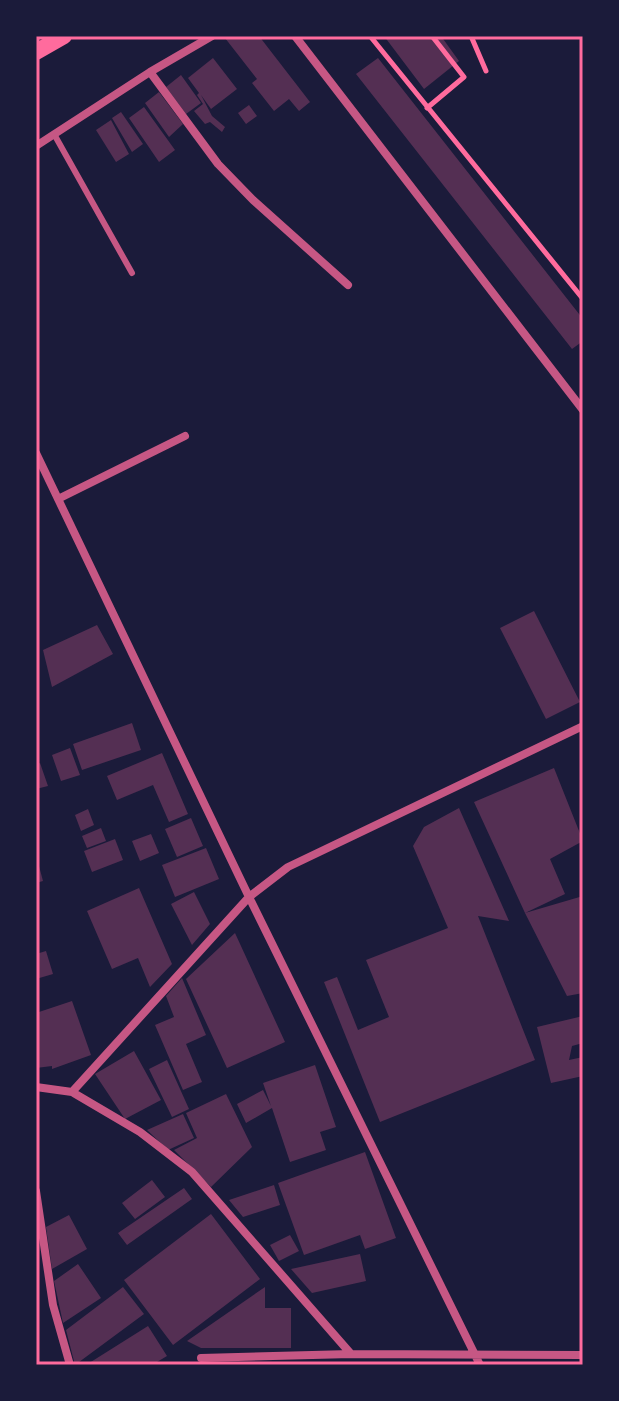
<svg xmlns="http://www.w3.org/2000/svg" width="619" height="1401" font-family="Montserrat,sans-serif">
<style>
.building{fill:#542f53}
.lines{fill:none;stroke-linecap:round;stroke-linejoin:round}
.path{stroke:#ff6b9d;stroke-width:5}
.service{stroke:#c65784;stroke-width:6}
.minor{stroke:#c65784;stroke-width:8}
.secondary{stroke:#ff6b9d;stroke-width:16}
.neatline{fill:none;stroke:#ff6b9d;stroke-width:3}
</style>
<rect width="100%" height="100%" fill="#1b1b3a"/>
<path class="building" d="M228,36H259L310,102L299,111L289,99L274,111L252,83L257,79L225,38Z
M384,36H441L459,61L424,89Z
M213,58L237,89L211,109L201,95L212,116L225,127L222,132L210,122L205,124L194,111L203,104L197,95L199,93L188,78Z
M378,58L583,319V341L572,349L356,74Z
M181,75L201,103L186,114L166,87Z
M159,92L183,124L169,137L145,103Z
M249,105L257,116L246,124L238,113Z
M144,107L175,150L159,162L129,118Z
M121,112L143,144L132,152L112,118Z
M111,120L129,154L116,162L96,130Z
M534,611L580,702L546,719L500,628Z
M97,625L113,654L52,687L43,650Z
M132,723L141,750L82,770L73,744Z
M70,748L80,775L61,781L52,755Z
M162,753L188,814L169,822L153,785L117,800L107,776Z
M40,763L48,786L36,789V765Z
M554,768L583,841L550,859L565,894L525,913L474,802Z
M459,808L509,921L478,916L535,1060L380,1122L324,982L337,977L358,1030L389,1017L366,960L448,928L413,846L424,827Z
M88,809L94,825L81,831L75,815Z
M191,818L203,846L177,857L165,829Z
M101,828L106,841L87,848L82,836Z
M151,834L159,853L140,861L132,841Z
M115,839L123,860L92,872L84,851Z
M206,848L219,879L175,897L162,865Z
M36,855L43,881L36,883Z
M139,888L172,964L150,987L138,958L112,969L87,911Z
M194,892L210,924L192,945L171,904Z
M583,896V993L567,996L525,913Z
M235,933L285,1042L227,1068L186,979Z
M46,951L53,974L36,979V954Z
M182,978L206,1035L186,1044L202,1082L183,1090L155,1025L174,1017L166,996Z
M72,1001L91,1055L52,1069V1066L36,1068V1013Z
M583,1016V1043L572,1046L569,1060L583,1057V1076L551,1083L537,1027Z
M134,1051L161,1100L125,1119L95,1074Z
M167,1060L189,1109L172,1117L149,1069Z
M315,1065L336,1127L320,1132L326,1150L290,1162L272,1108L246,1123L237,1104L263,1090L271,1106L263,1083Z
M226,1094L252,1147L211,1187L174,1150L197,1138L186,1113Z
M183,1114L194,1138L168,1150L147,1130Z
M365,1152L396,1238L365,1249L360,1235L304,1255L278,1183Z
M152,1180L165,1197L135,1219L122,1203Z
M274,1185L280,1205L243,1217L229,1200Z
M184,1188L192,1199L127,1245L118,1233Z
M211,1214L260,1279L173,1345L124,1280Z
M69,1215L87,1249L52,1269L46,1227Z
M290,1235L299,1251L279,1261L270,1245Z
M360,1254L366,1281L312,1293L291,1269Z
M78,1264L101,1298L63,1323L54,1281Z
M123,1287L144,1314L75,1365L66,1330Z
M265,1287V1308H291V1348H201L187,1341Z
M148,1326L167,1356L152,1365H86Z"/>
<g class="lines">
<path class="path" d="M370,36L583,299
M471,36L486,71
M427,108L464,77L432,36"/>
<path class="service" d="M54,134L132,273"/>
<path class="minor" d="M295,36L583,410
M150,72L218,164L253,200L348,285
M36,146L150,72L212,36
M36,453L249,897L480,1365
M58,499L185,436
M36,1087L72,1092L140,1132L192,1172L351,1354
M72,1092L249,897L288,867L583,726
M36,1191L53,1305L70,1365
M201,1358L351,1354L583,1355"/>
<path class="secondary" d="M36,52L64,36"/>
</g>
<rect width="619" height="1401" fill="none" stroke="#1b1b3a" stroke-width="76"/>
<rect x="38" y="38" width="543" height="1325" class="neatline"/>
</svg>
